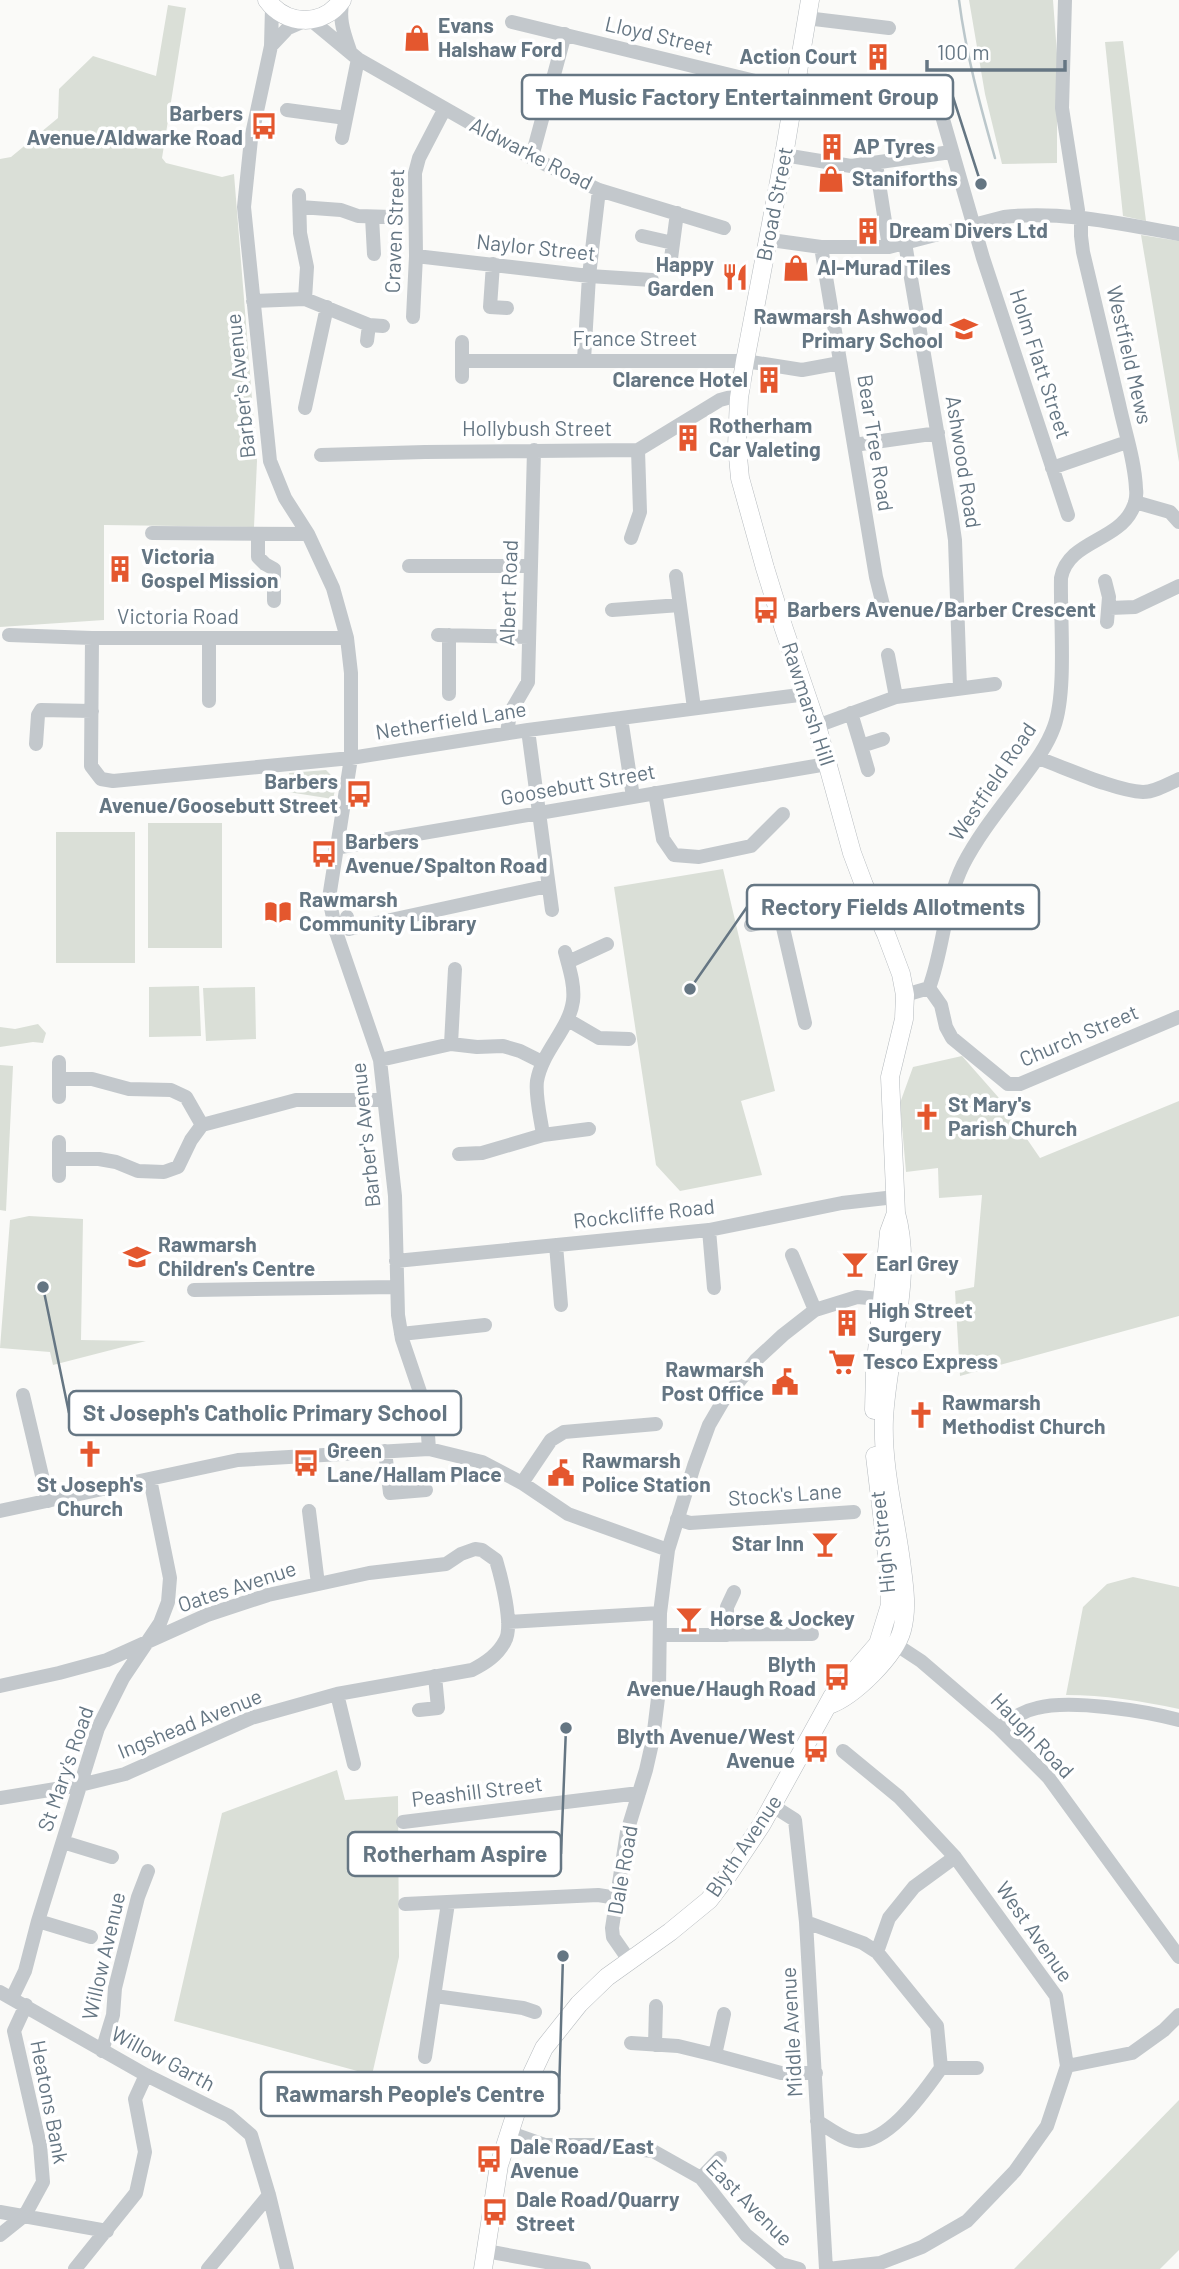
<svg xmlns="http://www.w3.org/2000/svg" width="1179" height="2269" font-family="Barlow,sans-serif">
<style>
.green{fill:#dadfd7}
.lines{fill:none;stroke-linecap:round;stroke-linejoin:round}
.stream{stroke:#bbc7cb;stroke-width:2.5}
.major-casing{stroke:#b5babe;stroke-width:19}
.minor{stroke:#c3c8cc;stroke-width:14}
.major{stroke:#fff;stroke-width:18}
.labels{text-anchor:middle;stroke-width:7;stroke-linejoin:round;paint-order:stroke}
.poi-label{font-size:21px;font-weight:bold;fill:#657683;stroke:#fff;text-anchor:start}
.street-label{font-size:21px;fill:#657683;stroke:#fff}
.leader{fill:none;stroke:#657683;stroke-width:2.5}
.callout-dot{fill:#657683;stroke:#fff;stroke-width:2.5}
.callout{fill:#fff;stroke:#657683;stroke-width:2.5}
.callout-label{font-size:23px;text-anchor:middle;font-weight:bold;fill:#657683}
</style>
<rect width="100%" height="100%" fill="#fafaf8"/>
<path class="green" d="M969,0H1053L1057,54V163L1002,164L985,94Z
M168,5L186,8L162,158L166,163L222,177L234,174L257,461L254,527L104,525V620L0,627V159L11,157L58,118L59,89L93,56L156,76Z
M1123,41L1146,221L1123,216L1105,42Z
M1141,235L1179,241V462Z
M326,770L337,781L333,799L288,792L289,773Z
M148,823H222V948H148Z
M56,832H135V963H56Z
M723,869L775,1091L741,1101L762,1175L680,1191L656,1165L614,887Z
M199,986L201,1036L149,1037V987Z
M255,987L256,1039L206,1041L203,988Z
M38,1024L46,1033L43,1043L33,1042L0,1047V1027L15,1029Z
M962,1056L999,1098L1040,1158L1179,1101V1316L960,1376L955,1291L974,1287L982,1195L939,1198L938,1168L906,1172L900,1103L913,1067Z
M0,1065L13,1066L6,1211L0,1210Z
M29,1216L83,1219L81,1340L146,1341L53,1365L50,1352L0,1348L10,1220Z
M1133,1577L1179,1587V1709C1141,1701 1104,1695 1066,1695L1083,1607L1107,1584Z
M337,1770L345,1800L398,1796L399,1957L372,2075L174,2021L222,1813Z
M1179,2100V2250L1160,2269H1014Z"/>
<g class="lines">
<path class="stream" d="M959,0C966,54 980,105 995,158"/>
<defs>
<path id="major" d="M267,0C286,26 323,27 342,0
M810,0L784,155L745,361L739,398L737,446L740,478L765,568L783,626L817,726L852,853L864,885L886,934L901,974L905,995L904,1019L890,1077L896,1213C914,1275 887,1355 884,1419C882,1466 895,1515 901,1561C904,1584 908,1608 902,1630C895,1656 854,1696 829,1705
M874,1410L875,1371L889,1232L896,1213
M483,2269L499,2165L521,2097L544,2048L579,2004L607,1977L670,1932L709,1900L728,1875L762,1824L832,1697L878,1644L890,1605V1580L875,1456"/>
</defs>
<use href="#major" class="major-casing"/>
<path class="minor" d="M343,0C338,18 344,33 350,51
M1065,0L1062,108L1078,210
M272,7L271,46L251,139L244,207L270,461L285,498L308,534L333,588L347,638L351,673V758L329,898L336,932L380,1060L395,1196L398,1315L402,1339L420,1392L427,1421L429,1449
M806,18L889,28
M311,20L358,59L530,157L599,190L724,228
M512,22L796,91
M271,46L288,28L304,21
M798,79L845,88L927,82L934,88L983,258L1068,515
M287,110L346,118
M342,138L358,59
M784,155L851,166L951,152
M530,157L534,149L565,34
M876,164L889,247
M299,195L300,233L307,267L305,299
M300,207L341,210L358,216L392,217
M372,217L374,254
M642,236L673,243
M768,237L778,241L821,247H889L1004,217C1062,210 1121,224 1179,234
M905,243L951,513L955,540L960,688
M821,247L876,577L883,605
M416,256L589,276L652,280
M493,264L490,307L507,308
M670,266L677,213
M253,301L305,299L369,325L383,326
M413,317L416,256L415,173L419,158L444,110
M367,341L369,325
M462,342V361
M584,360L589,276L599,190
M462,377V361H745L802,370L840,363
M305,408L327,307
M854,445L938,433
M321,455L425,452L638,450L720,400L731,397L739,398
M1052,468L1127,442
M1135,502L1170,512L1179,522
M152,533L308,534
M258,534V557L265,564L274,569V601
M631,538L640,512L638,450
M409,566H531
M676,576L694,708
M1105,581L1109,597L1107,622
M1110,608L1135,607L1179,586
M612,610L680,605
M9,635L92,638H347
M438,635L529,637
M92,638L91,766L101,779L113,781L351,758L528,730L807,694
M888,655L896,697
M449,694V635
M209,701V638
M851,713L861,746L883,739
M621,718L633,797
M817,726L896,697L995,684
M528,730L552,910
M507,733L510,713L528,682L534,450
M36,744L38,715L41,710L92,711
M861,746L868,770
M1038,758C1066,768 1116,791 1143,792C1155,792 1168,784 1179,779
M655,793L663,839L674,855L699,857L751,846L783,814
M335,848L827,764
M347,917L349,929L548,886
M781,919L805,1023
M751,925L869,898
M568,962L607,944
M929,988L941,1005L946,1027L952,1038L1008,1084H1020L1179,1017
M905,995L929,988C944,948 944,904 963,865C978,836 998,811 1017,786C1031,767 1046,749 1054,727C1067,692 1060,618 1061,578C1068,541 1116,542 1132,510C1135,504 1137,496 1136,489C1135,461 1125,432 1119,404C1107,354 1095,303 1083,252L1081,236V218
M568,1020L599,1038L629,1039
M451,1044L455,969
M380,1060L451,1044L477,1047L503,1046L520,1051L542,1062
M59,1079H92L129,1089L171,1090L186,1097L202,1125L296,1100H383
M59,1097V1062
M543,1135C541,1119 535,1097 537,1081C542,1051 569,1030 573,1001C575,985 569,967 565,952
M59,1142V1176
M459,1154L482,1153L543,1135L589,1129
M59,1159H99L116,1162L138,1171L164,1172L178,1167L191,1140L202,1125
M709,1230L714,1288
M556,1245L561,1305
M792,1255L815,1310
M396,1261L709,1230L842,1203L895,1197
M194,1290L397,1287
M401,1334L485,1325
M23,1395L48,1501
M385,1451L390,1493L426,1490
M522,1483L551,1440L564,1432L656,1424
M0,1511L238,1460L429,1449L482,1462L522,1483L568,1514L668,1550
M309,1511L318,1584
M677,1519L690,1523L854,1512
M508,1622L660,1613
M660,1635L812,1634
M727,1635V1607L734,1592
M889,1640L921,1661L949,1685L999,1728L1048,1777L1179,1957
M0,1686L59,1673L107,1660L207,1615L268,1595L369,1573L446,1564L461,1554L475,1549L482,1550L496,1560C501,1577 514,1626 505,1641C498,1655 486,1663 472,1670L337,1694L251,1718L125,1774L80,1785L0,1798
M337,1694L354,1764
M419,1710L438,1708L435,1676
M999,1728C1011,1720 1022,1711 1037,1708C1071,1699 1145,1711 1179,1720
M773,1806L795,1820L806,1922L826,2269
M403,1822L639,1793
M63,1842L112,1857
M405,1904L598,1895L617,1898
M38,1921L91,1937
M806,1922L863,1943L877,1952L937,2026L941,2068C924,2092 884,2150 851,2140C840,2137 827,2127 817,2121
M877,1952L889,1918L914,1887L955,1857
M629,1960L613,1937L612,1928L627,1832L646,1770L653,1739L659,1690L660,1613L668,1550L694,1466L709,1425L723,1401L756,1360L783,1335L815,1310L857,1297L892,1300
M0,1992L146,2075L229,2116L251,2135L269,2195L287,2269
M435,1996L523,2008L535,2012
M12,1998L25,1971L38,1921L98,1728L123,1678L160,1623L168,1602L170,1578L150,1479
M724,2014L715,2055L781,2073H816
M631,2043L678,2046L715,2055
M655,2045L656,2006
M102,2051L113,2015L115,1988L138,1897L148,1871
M425,2057L448,1903
M1067,2066L1132,2053L1164,2030L1179,2015
M941,2068H977
M508,2132L545,2145H596L653,2151L701,2178L746,2235L781,2264L799,2269
M701,2178L720,2158
M0,2212L107,2231
M0,2235L25,2215L43,2182L40,2145L14,2031L26,2005
M486,2251L584,2269
M75,2269L136,2193L145,2152L135,2099L146,2075
M208,2269L269,2195
M828,2269L880,2263L922,2247L967,2221L1015,2171L1047,2126L1067,2066L1056,1996L955,1857L899,1797L843,1751"/>
<use href="#major" class="major"/>
</g>
<defs>
<symbol id="shop-bare" viewBox="-9 -9 18 18"><path d="M-5-2.5h2.3a2.7 3.5 0 0 1 5.4 0H5L5.5 6h-11ZM-1.5-2.5h3a1.5 2.3 0 0 0-3 0Z" fill="#e4572e" stroke="#fff" stroke-width="2.5" paint-order="stroke"/></symbol>
<symbol id="building-bare" viewBox="-9 -9 18 18"><path d="M-4-6H4V6H1V3H-1V6H-4ZM-2.5-4.3h1.7v1.8h-1.7ZM.8-4.3h1.7v1.8H.8ZM-2.5-1h1.7V.8h-1.7ZM.8-1h1.7V.8H.8Z" fill="#e4572e" stroke="#fff" stroke-width="2.5" paint-order="stroke"/></symbol>
<symbol id="bus-bare" viewBox="-9 -9 18 18"><path d="M-5-6H5V4H4V6H2V4H-2V6H-4V4H-5ZM-3.5-4V0h7V-4ZM-3.5 1.2v1.5H-2V1.2ZM2 1.2v1.5H3.5V1.2Z" fill="#e4572e" stroke="#fff" stroke-width="2.5" paint-order="stroke"/></symbol>
<symbol id="restaurant-bare" viewBox="-9 -9 18 18"><path d="M-5-6h1v4h1v-4h1v4h1v-4h1v5L-1.5 .5V6h-2V.5L-5-1ZM5-6V6H3V1.5H1.5Q1.5-4 5-6Z" fill="#e4572e" stroke="#fff" stroke-width="2.5" paint-order="stroke"/></symbol>
<symbol id="school-bare" viewBox="-9 -9 18 18"><path d="M0-5L7-2L0 1L-7-2ZM-4 1L0 2.5L4 1V4Q0 6-4 4Z" fill="#e4572e" stroke="#fff" stroke-width="2.5" paint-order="stroke"/></symbol>
<symbol id="library-bare" viewBox="-9 -9 18 18"><path d="M-6-4Q-3-5.5-.7-3.5V5Q-3 3-6 4ZM6-4Q3-5.5 .7-3.5V5Q3 3 6 4Z" fill="#e4572e" stroke="#fff" stroke-width="2.5" paint-order="stroke"/></symbol>
<symbol id="church-bare" viewBox="-9 -9 18 18"><path d="M-1.2-6h2.4v3.5h3.3v2.4h-3.3V6h-2.4V-.1h-3.3v-2.4h3.3Z" fill="#e4572e" stroke="#fff" stroke-width="2.5" paint-order="stroke"/></symbol>
<symbol id="bar-bare" viewBox="-9 -9 18 18"><path d="M-6-5H6L.8 .8V4.5H3.5V6h-7V4.5H-.8V.8Z" fill="#e4572e" stroke="#fff" stroke-width="2.5" paint-order="stroke"/></symbol>
<symbol id="supermarket-bare" viewBox="-9 -9 18 18"><path d="M-6-5.5h2.5l.6 2H6L4.5 2H-2.5L-4.4-4H-6ZM-1.5 3.2a1.3 1.3 0 1 0 .1 0ZM3 3.2a1.3 1.3 0 1 0 .1 0Z" fill="#e4572e" stroke="#fff" stroke-width="2.5" paint-order="stroke"/></symbol>
<symbol id="civic-bare" viewBox="-9 -9 18 18"><path d="M-.6-6.5H3V-4.5H.6V-3L4-1V1h2V6H-6V1h2V-1L-.6-3ZM-1.2 2.5V6h2.4V2.5Z" fill="#e4572e" stroke="#fff" stroke-width="2.5" paint-order="stroke"/></symbol>
</defs>
<g fill-rule="evenodd">
<use href="#shop-bare" x="398" y="19" width="38" height="38"/>
<use href="#building-bare" x="859" y="38" width="38" height="38"/>
<use href="#bus-bare" x="245" y="107" width="38" height="38"/>
<use href="#building-bare" x="813" y="128" width="38" height="38"/>
<use href="#shop-bare" x="812" y="160" width="38" height="38"/>
<use href="#building-bare" x="849" y="212" width="38" height="38"/>
<use href="#shop-bare" x="777" y="249" width="38" height="38"/>
<use href="#restaurant-bare" x="716" y="258" width="38" height="38"/>
<use href="#school-bare" x="945" y="310" width="38" height="38"/>
<use href="#building-bare" x="750" y="361" width="38" height="38"/>
<use href="#building-bare" x="669" y="419" width="38" height="38"/>
<use href="#building-bare" x="101" y="550" width="38" height="38"/>
<use href="#bus-bare" x="747" y="591" width="38" height="38"/>
<use href="#bus-bare" x="340" y="775" width="38" height="38"/>
<use href="#bus-bare" x="305" y="835" width="38" height="38"/>
<use href="#library-bare" x="259" y="893" width="38" height="38"/>
<use href="#church-bare" x="908" y="1098" width="38" height="38"/>
<use href="#school-bare" x="118" y="1238" width="38" height="38"/>
<use href="#bar-bare" x="836" y="1245" width="38" height="38"/>
<use href="#building-bare" x="828" y="1304" width="38" height="38"/>
<use href="#supermarket-bare" x="823" y="1343" width="38" height="38"/>
<use href="#civic-bare" x="766" y="1363" width="38" height="38"/>
<use href="#church-bare" x="902" y="1396" width="38" height="38"/>
<use href="#church-bare" x="71" y="1435" width="38" height="38"/>
<use href="#bus-bare" x="287" y="1444" width="38" height="38"/>
<use href="#civic-bare" x="542" y="1454" width="38" height="38"/>
<use href="#bar-bare" x="806" y="1525" width="38" height="38"/>
<use href="#bar-bare" x="670" y="1600" width="38" height="38"/>
<use href="#bus-bare" x="818" y="1658" width="38" height="38"/>
<use href="#bus-bare" x="797" y="1730" width="38" height="38"/>
<use href="#bus-bare" x="470" y="2140" width="38" height="38"/>
<use href="#bus-bare" x="476" y="2193" width="38" height="38"/>
</g>
<g class="labels">
<g class="poi-label">
<text x="438" y="33">Evans<tspan x="438" dy="24">Halshaw Ford</tspan></text>
<text x="857" y="64" text-anchor="end">Action Court</text>
<text x="243" y="121" text-anchor="end">Barbers<tspan x="243" dy="24">Avenue/Aldwarke Road</tspan></text>
<text x="853" y="154">AP Tyres</text>
<text x="852" y="186">Staniforths</text>
<text x="889" y="238">Dream Divers Ltd</text>
<text x="714" y="272" text-anchor="end">Happy<tspan x="714" dy="24">Garden</tspan></text>
<text x="817" y="275">Al-Murad Tiles</text>
<text x="943" y="324" text-anchor="end">Rawmarsh Ashwood<tspan x="943" dy="24">Primary School</tspan></text>
<text x="748" y="387" text-anchor="end">Clarence Hotel</text>
<text x="709" y="433">Rotherham<tspan x="709" dy="24">Car Valeting</tspan></text>
<text x="141" y="564">Victoria<tspan x="141" dy="24">Gospel Mission</tspan></text>
<text x="787" y="617">Barbers Avenue/Barber Crescent</text>
<text x="338" y="789" text-anchor="end">Barbers<tspan x="338" dy="24">Avenue/Goosebutt Street</tspan></text>
<text x="345" y="849">Barbers<tspan x="345" dy="24">Avenue/Spalton Road</tspan></text>
<text x="299" y="907">Rawmarsh<tspan x="299" dy="24">Community Library</tspan></text>
<text x="948" y="1112">St Mary's<tspan x="948" dy="24">Parish Church</tspan></text>
<text x="158" y="1252">Rawmarsh<tspan x="158" dy="24">Children's Centre</tspan></text>
<text x="876" y="1271">Earl Grey</text>
<text x="868" y="1318">High Street<tspan x="868" dy="24">Surgery</tspan></text>
<text x="863" y="1369">Tesco Express</text>
<text x="764" y="1377" text-anchor="end">Rawmarsh<tspan x="764" dy="24">Post Office</tspan></text>
<text x="942" y="1410">Rawmarsh<tspan x="942" dy="24">Methodist Church</tspan></text>
<text x="327" y="1458">Green<tspan x="327" dy="24">Lane/Hallam Place</tspan></text>
<text x="582" y="1468">Rawmarsh<tspan x="582" dy="24">Police Station</tspan></text>
<text x="90" y="1492" text-anchor="middle">St Joseph's<tspan x="90" dy="24">Church</tspan></text>
<text x="804" y="1551" text-anchor="end">Star Inn</text>
<text x="710" y="1626">Horse &amp; Jockey</text>
<text x="816" y="1672" text-anchor="end">Blyth<tspan x="816" dy="24">Avenue/Haugh Road</tspan></text>
<text x="795" y="1744" text-anchor="end">Blyth Avenue/West<tspan x="795" dy="24">Avenue</tspan></text>
<text x="510" y="2154">Dale Road/East<tspan x="510" dy="24">Avenue</tspan></text>
<text x="516" y="2207">Dale Road/Quarry<tspan x="516" dy="24">Street</tspan></text>
</g>
<g class="street-label">
<text transform="translate(659 36) rotate(13)" y="7">Lloyd Street</text>
<text transform="translate(531 154) rotate(27)" y="7">Aldwarke Road</text>
<text transform="translate(775 204) rotate(-79)" y="7">Broad Street</text>
<text transform="translate(395 231) rotate(-88)" y="7">Craven Street</text>
<text transform="translate(536 248) rotate(6)" y="7">Naylor Street</text>
<text x="635" y="346">France Street</text>
<text transform="translate(1129 355) rotate(77)" y="7">Westfield Mews</text>
<text transform="translate(1040 364) rotate(72)" y="7">Holm Flatt Street</text>
<text transform="translate(241 386) rotate(-96)" y="7">Barber's Avenue</text>
<text x="537" y="436">Hollybush Street</text>
<text transform="translate(875 443) rotate(81)" y="7">Bear Tree Road</text>
<text transform="translate(963 462) rotate(81)" y="7">Ashwood Road</text>
<text transform="translate(509 593) rotate(-88)" y="7">Albert Road</text>
<text x="178" y="624">Victoria Road</text>
<text transform="translate(808 704) rotate(72)" y="7">Rawmarsh Hill</text>
<text transform="translate(451 721) rotate(-9)" y="7">Netherfield Lane</text>
<text transform="translate(993 782) rotate(-56)" y="7">Westfield Road</text>
<text transform="translate(578 785) rotate(-10)" y="7">Goosebutt Street</text>
<text transform="translate(1079 1036) rotate(-23)" y="7">Church Street</text>
<text transform="translate(366 1135) rotate(-96)" y="7">Barber's Avenue</text>
<text transform="translate(644 1214) rotate(-6)" y="7">Rockcliffe Road</text>
<text transform="translate(785 1495) rotate(-4)" y="7">Stock's Lane</text>
<text transform="translate(883 1542) rotate(-96)" y="7">High Street</text>
<text transform="translate(237 1587) rotate(-18)" y="7">Oates Avenue</text>
<text transform="translate(190 1724) rotate(-22)" y="7">Ingshead Avenue</text>
<text transform="translate(1032 1736) rotate(46)" y="7">Haugh Road</text>
<text transform="translate(66 1769) rotate(-71)" y="7">St Mary's Road</text>
<text transform="translate(477 1792) rotate(-7)" y="7">Peashill Street</text>
<text transform="translate(744 1846) rotate(-56)" y="7">Blyth Avenue</text>
<text transform="translate(623 1870) rotate(-80)" y="7">Dale Road</text>
<text transform="translate(1034 1932) rotate(55)" y="7">West Avenue</text>
<text transform="translate(104 1956) rotate(-77)" y="7">Willow Avenue</text>
<text transform="translate(792 2032) rotate(-93)" y="7">Middle Avenue</text>
<text transform="translate(163 2059) rotate(28)" y="7">Willow Garth</text>
<text transform="translate(49 2102) rotate(79)" y="7">Heatons Bank</text>
<text transform="translate(749 2203) rotate(45)" y="7">East Avenue</text>
</g>
</g>
<path class="leader" d="M981 184L953 97M690 989L747 907M43 1287L69 1413M566 1728L561 1854M563 1956L559 2094"/>
<g class="callout-dot">
<circle cx="981" cy="184" r="7"/>
<circle cx="690" cy="989" r="7"/>
<circle cx="43" cy="1287" r="7"/>
<circle cx="566" cy="1728" r="7"/>
<circle cx="563" cy="1956" r="7"/>
</g>
<g class="callout">
<rect x="522" y="75" width="431" height="44" rx="7"/>
<rect x="747" y="885" width="292" height="44" rx="7"/>
<rect x="69" y="1391" width="392" height="44" rx="7"/>
<rect x="348" y="1832" width="213" height="44" rx="7"/>
<rect x="261" y="2072" width="298" height="44" rx="7"/>
</g>
<g class="callout-label">
<text x="737" y="105">The Music Factory Entertainment Group</text>
<text x="893" y="915">Rectory Fields Allotments</text>
<text x="265" y="1421">St Joseph's Catholic Primary School</text>
<text x="455" y="1862">Rotherham Aspire</text>
<text x="410" y="2102">Rawmarsh People's Centre</text>
</g>
<path d="M927 60v10h138v-10" fill="none" stroke="#657683" stroke-width="3.5"/>
<text x="937" y="60" font-size="21" fill="#657683" stroke="#ffffff" stroke-width="5" paint-order="stroke">100 m</text>
</svg>
